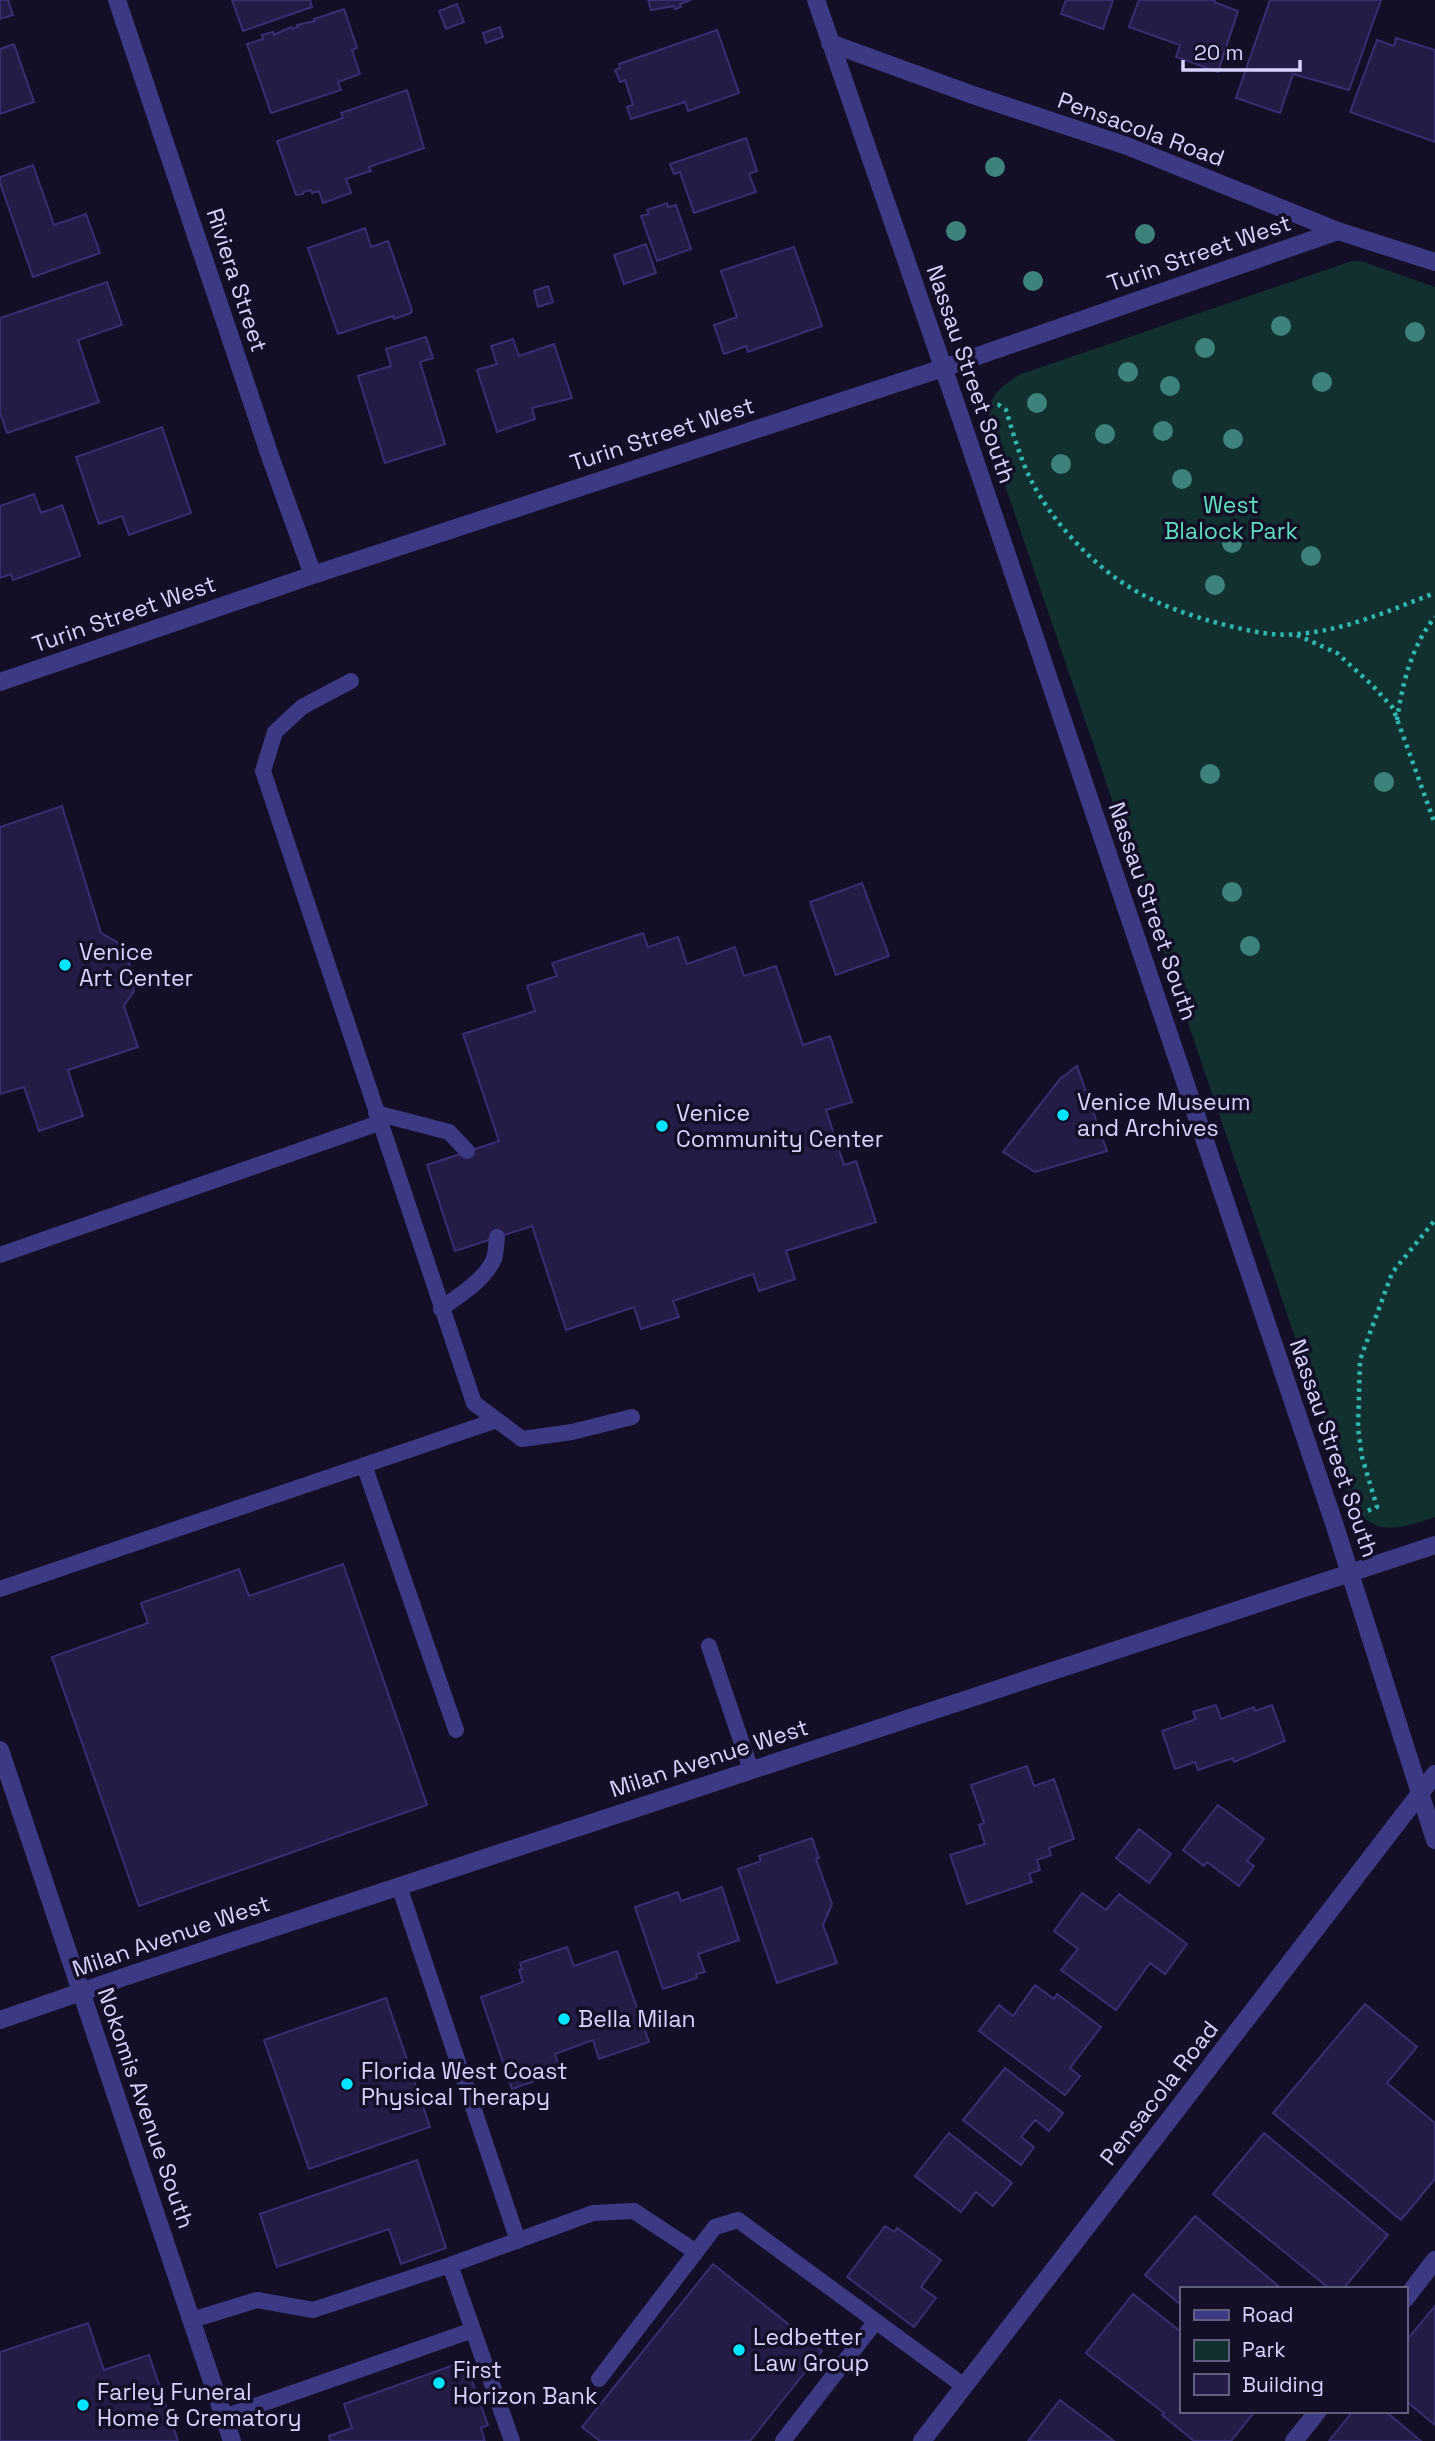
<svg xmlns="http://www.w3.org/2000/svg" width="1435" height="2441" font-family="'Space Grotesk',sans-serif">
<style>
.green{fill:#12302f}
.building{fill:#241b47;stroke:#3b2d73;stroke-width:2}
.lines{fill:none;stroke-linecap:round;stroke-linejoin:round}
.path{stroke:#2fb8b0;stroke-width:4.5;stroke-dasharray:3.5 5;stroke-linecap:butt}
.lane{stroke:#3d3a85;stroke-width:16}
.street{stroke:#3d3a85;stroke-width:18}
.tree{fill:#3d827b}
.poi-dot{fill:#00e5ff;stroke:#130f26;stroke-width:2.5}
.labels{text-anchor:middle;stroke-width:7;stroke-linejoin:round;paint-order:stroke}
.street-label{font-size:23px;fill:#d9d4ff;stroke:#130f26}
.park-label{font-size:23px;fill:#5fe0c0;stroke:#130f26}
.poi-label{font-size:23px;fill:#d9d4ff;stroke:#130f26;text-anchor:start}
</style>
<rect width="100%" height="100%" fill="#130f26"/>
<path class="green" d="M1352,261H1361L1435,287V1517C1397,1530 1370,1539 1349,1496L989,438C985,403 991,392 1021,374Z"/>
<path class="building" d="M0,0H8L13,15L0,19Z
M232,0H310L312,7L243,31Z
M648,0H691L680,4L681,7L675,9L674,6L651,10Z
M1066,0H1113L1103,29L1061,14Z
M1139,0H1215L1214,2L1238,11L1218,72L1176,57L1180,45L1129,27Z
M1270,0H1381L1349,90L1293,74L1280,113L1236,98Z
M457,4L464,22L446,29L439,11Z
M344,9L357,48L352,50L360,74L338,82L341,90L271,113L247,44L263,39L262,35L273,32L274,35L291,27L292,29L298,27L297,25L315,21L314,19Z
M500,27L503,37L486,43L483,33Z
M717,30L739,93L688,111L685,102L631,119L627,107L633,105L625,80L620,82L615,70L620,68L619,64Z
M1396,38L1435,50V142L1350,112L1377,40L1394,46Z
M14,44L34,102L0,114V49Z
M407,90L424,148L369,167L371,171L346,179L351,193L323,203L319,191L312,193L311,190L303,192V194L296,195L277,141L343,118L341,113Z
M746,138L757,171L749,174L756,192L694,213L680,172L674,174L670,164Z
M33,165L54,225L86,214L100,253L33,277L0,183V177Z
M667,203L668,207L676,205L691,249L657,261L641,216L649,214L647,210Z
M365,228L371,247L388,241L412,310L411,313L394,319L393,316L338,334L308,248Z
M646,244L656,273L624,284L614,255Z
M794,247L822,326L748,352L746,346L724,354L714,325L737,317L721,271Z
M107,282L122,325L78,340L99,402L7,433L0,413V318Z
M548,286L553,302L538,307L534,291Z
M426,337L433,358L420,362L445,444L385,463L358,376L391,366L386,349Z
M513,339L519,356L554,344L572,398L532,408L535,419L497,432L477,370L497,364L491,346Z
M162,427L191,513L129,535L122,516L99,524L76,457Z
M34,494L41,513L62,505L80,556L13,580L11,574L0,578V506Z
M62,806L101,933L117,942L127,957L132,972L134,991L124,1006L138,1047L68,1070L83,1116L39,1131L24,1087L0,1094V827Z
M862,883L889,956L836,975L810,902Z
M643,933L648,947L678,937L687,964L735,947L744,976L776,966L803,1045L830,1036L852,1102L826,1110L844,1165L856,1161L876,1222L786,1251L795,1279L759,1291L753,1274L673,1301L679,1317L641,1329L634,1307L566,1330L532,1226L455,1251L427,1165L499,1141L463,1034L535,1011L527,986L557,976L552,963Z
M1077,1066L1107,1151L1035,1172L1003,1152L1060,1079Z
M343,1564L427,1805L139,1906L52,1657L148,1623L141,1603L239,1569L249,1596Z
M1216,1705L1221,1719L1254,1707L1255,1711L1272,1705L1285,1741L1234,1762L1233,1758L1198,1770L1195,1762L1175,1769L1162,1731L1196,1719L1193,1712Z
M1027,1766L1034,1786L1054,1779L1074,1839L1049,1848L1051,1855L1037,1860L1040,1870L1029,1874L1032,1882L967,1904L950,1855L985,1844L979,1825L984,1823L971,1785Z
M1218,1805L1264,1839L1247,1861L1254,1866L1239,1886L1207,1862L1204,1866L1183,1850Z
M1139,1829L1171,1854L1149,1883L1116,1858Z
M812,1838L819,1858L816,1859L832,1904L823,1925L837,1963L777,1983L738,1869L761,1861L759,1856Z
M722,1887L739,1940L698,1954L705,1972L696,1974L697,1978L663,1989L635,1907L678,1892L681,1901Z
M1082,1893L1106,1910L1119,1894L1187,1944L1165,1974L1150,1963L1116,2010L1061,1970L1078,1949L1054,1931Z
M567,1947L574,1966L617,1951L649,2042L599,2059L593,2040L555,2054L561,2072L512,2089L481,1997L523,1982L519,1970L522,1969L520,1963Z
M1035,1985L1054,1999L1057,1994L1101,2027L1070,2068L1080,2076L1065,2095L979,2031L999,2005L1013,2016Z
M386,1998L430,2127L309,2169L264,2040Z
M1365,2004L1417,2047L1387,2083L1435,2123V2179L1401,2220L1273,2113Z
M1005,2068L1063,2113L1049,2131L1035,2120L1021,2137L1034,2147L1021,2165L963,2120Z
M949,2133L1012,2183L993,2206L976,2192L961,2212L915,2176Z
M1264,2133L1388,2235L1343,2289H1330L1213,2194Z
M417,2160L446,2248L401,2264L389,2229L277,2267L260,2214Z
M1195,2216L1282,2289H1181V2305L1145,2275Z
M885,2226L894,2232L897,2228L941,2260L921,2287L936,2298L914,2327L847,2277Z
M713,2264L822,2351L750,2441H600L582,2427Z
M1133,2294L1181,2332V2411H1255L1231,2441H1194L1162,2415L1164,2413L1086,2353Z
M1435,2306V2425L1405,2400V2342Z
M88,2323L104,2370L149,2355L178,2441H0V2352Z
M465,2361L488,2425L481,2428L485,2441H330L329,2436L352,2428L344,2404Z
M1060,2400L1114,2441H1028Z
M1353,2411H1385L1421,2441H1329Z"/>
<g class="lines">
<path class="path" d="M989,405H999L1006,410C1013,433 1020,458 1031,480C1051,520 1092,565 1131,588C1156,604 1186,614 1214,622C1241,629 1271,637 1298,634C1347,630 1390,610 1435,593
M1297,635L1337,653L1372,685L1393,708L1435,824
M1397,720C1402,684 1412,645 1435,617
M1360,1514L1377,1507L1362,1457L1358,1428L1360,1360L1392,1273L1435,1220"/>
<path class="lane" d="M351,681L302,707L275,732L263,771L474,1403L522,1439L572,1432L632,1417
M376,1113L449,1132L467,1151
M0,1255L379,1123
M441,1309C459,1295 484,1281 494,1259C496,1253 496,1244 497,1237
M364,1465L456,1730
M0,1589L497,1420
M709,1646L751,1770
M399,1886L518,2241
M450,2265L473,2330
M192,2320L257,2300L313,2310L450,2265L593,2213L634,2211L696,2252
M599,2379L715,2227L738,2220L964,2386
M224,2417L473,2330L512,2441
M783,2441L876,2321"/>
<path class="street" d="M117,0L271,459L313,575
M816,0L960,416L1334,1523L1435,1840
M830,43L970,94L1127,146L1338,231L1435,262
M0,682L313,575L943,368L1338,231
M0,1750L232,2441
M0,2020L127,1976L1435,1545
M1405,2299L1435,2260
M922,2441L1435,1774
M1294,2441L1318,2411"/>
</g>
<g class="tree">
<circle cx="995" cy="167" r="10"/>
<circle cx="956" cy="231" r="10"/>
<circle cx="1145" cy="234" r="10"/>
<circle cx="1033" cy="281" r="10"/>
<circle cx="1281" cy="326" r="10"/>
<circle cx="1415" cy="332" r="10"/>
<circle cx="1205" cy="348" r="10"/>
<circle cx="1128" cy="372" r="10"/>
<circle cx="1322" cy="382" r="10"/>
<circle cx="1170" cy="386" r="10"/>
<circle cx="1037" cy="403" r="10"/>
<circle cx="1163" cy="431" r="10"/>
<circle cx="1105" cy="434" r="10"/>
<circle cx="1233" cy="439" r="10"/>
<circle cx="1061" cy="464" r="10"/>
<circle cx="1182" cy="479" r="10"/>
<circle cx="1232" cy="543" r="10"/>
<circle cx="1311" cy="556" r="10"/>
<circle cx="1215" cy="585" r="10"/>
<circle cx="1210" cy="774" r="10"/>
<circle cx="1384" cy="782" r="10"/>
<circle cx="1232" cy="892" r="10"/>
<circle cx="1250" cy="946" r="10"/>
</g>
<g class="poi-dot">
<circle cx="65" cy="965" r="7"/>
<circle cx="1063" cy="1115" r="7"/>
<circle cx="662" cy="1126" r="7"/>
<circle cx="564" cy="2019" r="7"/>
<circle cx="347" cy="2084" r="7"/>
<circle cx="739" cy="2350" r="7"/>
<circle cx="439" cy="2383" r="7"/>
<circle cx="83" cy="2405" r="7"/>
</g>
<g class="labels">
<g class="street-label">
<text transform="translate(1141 129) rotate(20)" y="8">Pensacola Road</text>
<text transform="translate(1199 253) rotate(-19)" y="8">Turin Street West</text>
<text transform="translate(237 280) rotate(72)" y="8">Riviera Street</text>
<text transform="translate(971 374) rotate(71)" y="8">Nassau Street South</text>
<text transform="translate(662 434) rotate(-18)" y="8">Turin Street West</text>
<text transform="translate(124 614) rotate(-19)" y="8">Turin Street West</text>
<text transform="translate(1153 911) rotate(71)" y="8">Nassau Street South</text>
<text transform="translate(1334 1448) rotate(71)" y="8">Nassau Street South</text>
<text transform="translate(709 1758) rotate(-18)" y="8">Milan Avenue West</text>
<text transform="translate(171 1936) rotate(-19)" y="8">Milan Avenue West</text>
<text transform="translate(1159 2093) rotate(-52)" y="8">Pensacola Road</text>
<text transform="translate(146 2108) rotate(71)" y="8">Nokomis Avenue South</text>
</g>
<g class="park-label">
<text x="1231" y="513">West<tspan x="1231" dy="26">Blalock Park</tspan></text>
</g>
<g class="poi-label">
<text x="79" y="960">Venice<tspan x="79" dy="26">Art Center</tspan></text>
<text x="1077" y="1110">Venice Museum<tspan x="1077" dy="26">and Archives</tspan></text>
<text x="676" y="1121">Venice<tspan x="676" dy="26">Community Center</tspan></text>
<text x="578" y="2027">Bella Milan</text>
<text x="361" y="2079">Florida West Coast<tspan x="361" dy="26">Physical Therapy</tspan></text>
<text x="753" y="2345">Ledbetter<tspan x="753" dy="26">Law Group</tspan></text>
<text x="453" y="2378">First<tspan x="453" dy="26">Horizon Bank</tspan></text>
<text x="97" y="2400">Farley Funeral<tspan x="97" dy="26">Home &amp; Crematory</tspan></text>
</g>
</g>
<rect x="1180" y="2287" width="228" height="126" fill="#130f26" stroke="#625e7d" stroke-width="2"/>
<rect x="1194" y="2310" width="35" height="10" fill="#3d3a85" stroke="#625e7d" stroke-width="2"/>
<text x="1242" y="2322" font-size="21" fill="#d9d4ff">Road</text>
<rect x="1194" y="2340" width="35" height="21" fill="#12302f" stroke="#625e7d" stroke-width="2"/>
<text x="1242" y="2357" font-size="21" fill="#d9d4ff">Park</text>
<rect x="1194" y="2374" width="35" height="21" fill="#241b47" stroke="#625e7d" stroke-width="2"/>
<text x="1242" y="2392" font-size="21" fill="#d9d4ff">Building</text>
<path d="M1183 60v10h117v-10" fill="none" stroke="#d9d4ff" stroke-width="3.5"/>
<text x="1194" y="60" font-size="21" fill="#d9d4ff" stroke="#130f26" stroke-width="5" paint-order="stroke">20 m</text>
</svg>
